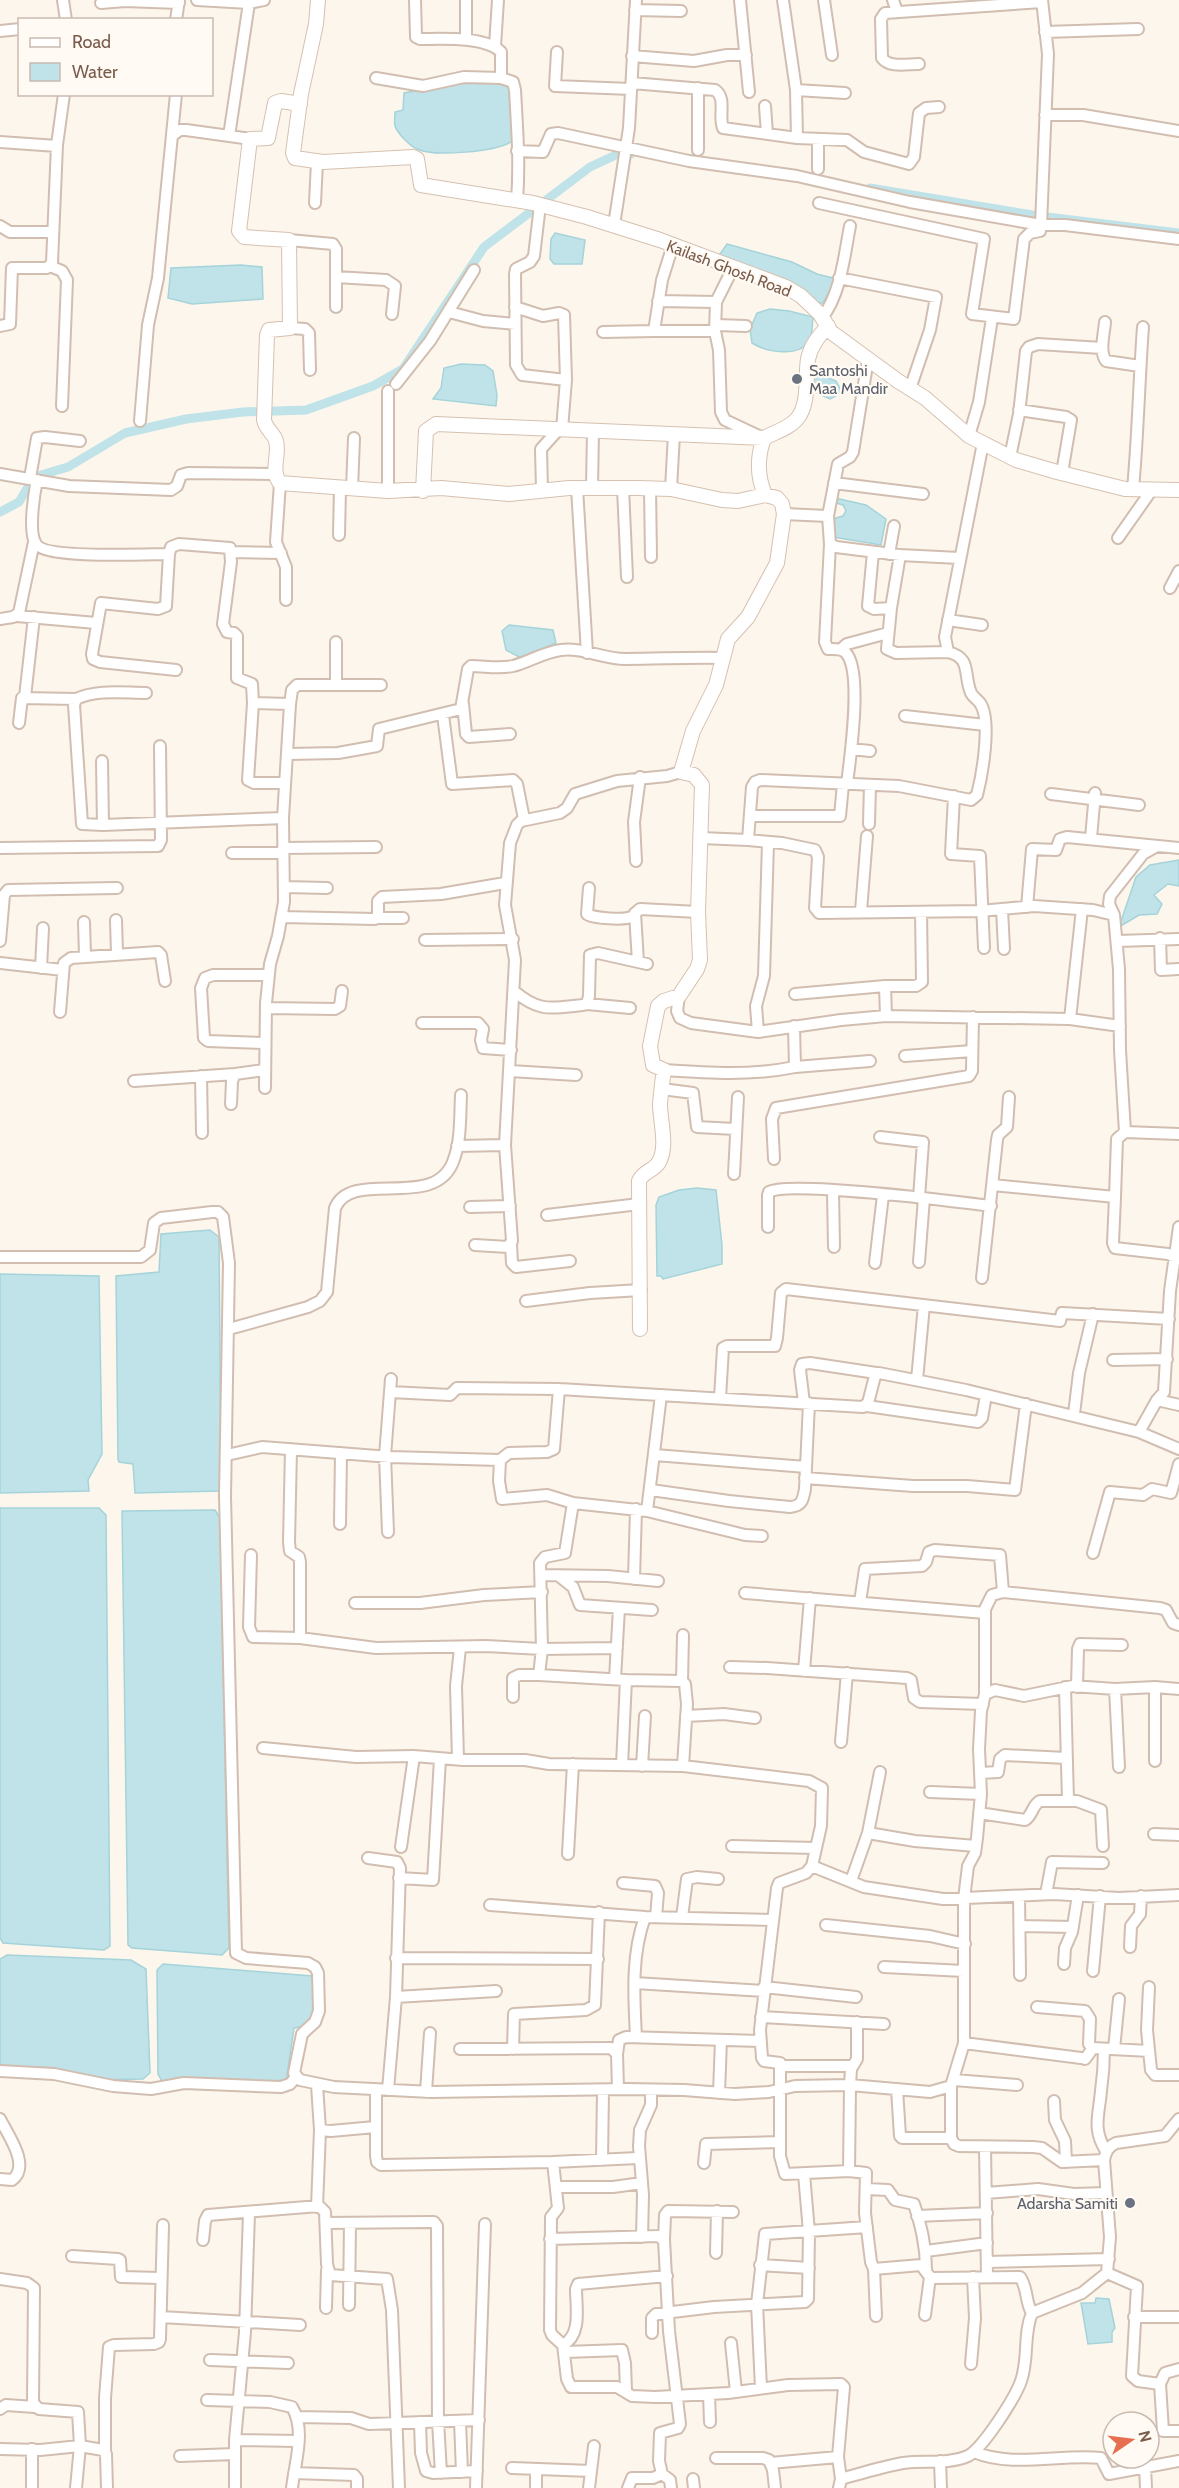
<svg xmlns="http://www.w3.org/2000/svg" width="1179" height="2488" font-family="Cabin,sans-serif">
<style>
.water{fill:#bfe3e8;stroke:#a5d3da;stroke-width:1.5}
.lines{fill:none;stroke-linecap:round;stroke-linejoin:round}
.canal{stroke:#bfe3e8;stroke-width:9}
.street-casing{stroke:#d1beb0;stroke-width:14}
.secondary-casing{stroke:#d6c0b0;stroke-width:16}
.street{stroke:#fff;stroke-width:10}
.secondary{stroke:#fff;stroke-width:14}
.worship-dot{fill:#6b7280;stroke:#fffaf3;stroke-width:2}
.labels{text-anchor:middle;stroke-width:4.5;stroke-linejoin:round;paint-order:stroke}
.street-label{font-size:16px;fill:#7a5c4d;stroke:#fffaf3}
.worship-label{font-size:16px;fill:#5b616d;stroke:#fffaf3;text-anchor:start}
</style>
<rect width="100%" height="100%" fill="#fdf6ec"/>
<path class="water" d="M463,82H495L509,86L512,141C498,152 433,157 417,149C410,146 397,133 395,126C394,122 395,116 395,112L403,110L404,93Z
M555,233L585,240L582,264H554L550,259L551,239Z
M727,244L792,262L817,274L837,279L823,303H817L715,261Z
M241,265L262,267L263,299L192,304L168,298L171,268Z
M770,309L789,311L813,317C812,325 813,334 809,341C799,358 766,352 752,343L750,329L757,313Z
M461,364L485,365L493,371L497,395L496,406L433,399L441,388L444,368Z
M816,376H823L836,381L841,390L838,395L830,399L814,392L811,382Z
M835,498L866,505L886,519L881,545L833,537V524L836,518L843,516L846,511L843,505L836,503Z
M509,625L553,630L556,643L521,658L506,650L502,631Z
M1179,860V886L1168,884L1154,895L1162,904L1157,914L1139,915L1119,927L1136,877L1150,865Z
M697,1188L716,1190L722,1245V1264L663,1279L661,1276H657L656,1205L659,1197L679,1190Z
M210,1230L219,1237L221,1491L135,1493L133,1464L119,1462L118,1459L116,1276L159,1272L161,1234Z
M0,1274L99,1276L102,1454L88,1480L89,1491L0,1493Z
M0,1508H99L106,1515L110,1946L104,1950L3,1943L0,1938Z
M215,1510L220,1518L229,1948L222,1955L132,1948L128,1945L122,1511Z
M7,1955L131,1960L146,1969L150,2073L143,2079L87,2080L0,2070V1959Z
M163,1964L312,1976L314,2000L311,2025L294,2028L286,2082L164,2085L158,2074L157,1970Z
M1096,2298L1109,2299L1115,2328L1112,2332V2342L1088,2344L1081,2303H1095Z"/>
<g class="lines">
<path class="canal" d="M870,188L1039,216L1179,233
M0,512L19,502L31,482L41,475L68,467L125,433L186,419L243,412L306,410L373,386L403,369L484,247L590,167L618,154H631"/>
<defs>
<path id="street" d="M63,0L66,20
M197,0L249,3L264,0
M415,0L416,37L420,39C442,39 485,36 501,52V78L513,82L515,90C517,127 520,163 517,200
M466,0V40
M740,0L749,92
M824,0L832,55
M893,0L897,12
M101,3L125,1L179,3
M635,10L681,11
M176,20L179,0
M0,31L20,29
M1045,32L1138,29
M495,46L498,0
M557,52L555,86L631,89
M632,56L694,61L727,55H746
M919,64C907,64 889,68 882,58L881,19L885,13L1042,2
M376,78L423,86L464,77L501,78
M632,83L715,90C727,98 718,116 723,128L797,138L796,90L783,0
M796,90L845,93
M765,106L767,134
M1045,115H1083L1179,131
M173,135L180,130H186L251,139
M229,136L249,3
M797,138L847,140L864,152L909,164L914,157L919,113L926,108L939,107
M818,139V169
M0,142L57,146
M698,150V88
M517,151L543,152L551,134L558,133L689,161L797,176L910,202L1041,225H1065L1179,239
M315,203L317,162
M819,203L984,239L972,314L1014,319L1024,239L1030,233L1040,231L1041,225L1048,54L1042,0
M540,205L534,256L530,262L516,269L515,274L516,365L522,375L566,380
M614,225L629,128L636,0
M0,226L10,232H53
M289,240L333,244L336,249V307
M673,245L662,280L654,331H715L716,302L733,268
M50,266L62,271L67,280L62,406
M336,277L386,280L395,286L392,314
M839,278L936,297L930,330L910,389
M658,301L716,302
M515,307L543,316L559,313L564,315L566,380L562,429
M449,312L483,321L515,324
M822,318C841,293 844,257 850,226
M1105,322C1104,335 1099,351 1106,361L1140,366
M716,325L746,326
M0,326L10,324L12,268H47L52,263L57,145L64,94
M290,328L305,329L309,333L310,370
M715,331L719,350L721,412L725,420L761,437
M603,332L654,331
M396,384L430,341L474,270
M1019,410L1066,417L1071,420L1062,473
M140,421L148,325L158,278L176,94
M969,436L979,402L992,318
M1010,457L1019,414L1026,351L1029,347L1038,344L1102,348
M0,474L69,486L171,490L177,486L181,475L188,473L275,474
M30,478L37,438L45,437L80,441
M37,480C34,494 28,533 36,544C45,559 148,554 169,554L171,547L179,544L230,548L231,562L223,624L227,632L234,633L237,636V678L252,684L253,703L290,704L283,818L284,902L278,936L270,964L266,1003L265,1088
M280,483L276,542L286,567V600
M834,483L923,494
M577,488L587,653
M592,488L593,430
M623,488L627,577
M650,488L651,557
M352,489L354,438
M671,489L674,434
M1133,489C1138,435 1139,381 1143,327
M542,490L541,449L560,428
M388,491V391
M784,514L828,516L830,544L836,547L900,555L959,558
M828,516L838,464L850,457L853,452L868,359
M339,535L340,488
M1118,538L1151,491
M830,544L825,642L828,649C834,649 842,648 846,653C863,672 850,758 847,784
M231,552L281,553
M873,552L868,606L874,609L891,608
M169,554L166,606L158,609L101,603L92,654L93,659L100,662L176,670
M889,554L894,526
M900,555L891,608L887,649L896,653L948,652
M1170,588L1179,571
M17,616L96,623
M0,619L13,617L19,613L34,542
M948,620L982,625
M841,649L847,644L888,633
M336,685V642
M146,693C124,693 97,689 76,699L74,705L82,824L103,825L283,818
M25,697L34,617
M253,703L248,780L254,783H285
M290,704L292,690L297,685H381
M463,704L466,734L469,737L510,734
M443,715L452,784L513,780L517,784L524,819
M905,716L985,725
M19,723L22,698L76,699
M851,749L870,751
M288,754L338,753L377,746L379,729L461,709L468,669L471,666C485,666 499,669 513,666C529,662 544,652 561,650C582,647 603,659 625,659C658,659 690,657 723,658
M102,761L103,825
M1051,794L1139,805
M954,796L951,854L980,856L984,948
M751,816H840L843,784
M869,824L870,785
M701,838L748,840L752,787L755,782L760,780L899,786L971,800L977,795C982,776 992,720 980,703C977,699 973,697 971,693C963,674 972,658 948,652L945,637L983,443
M1091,838L1095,793
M748,840L782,843L815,850L818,857L815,908L819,913L980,911L1034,906L1093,910L1114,915L1119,969L1120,1050L1125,1132L1117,1139L1115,1197
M768,843L764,976L756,1006L758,1032L841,1020L886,1016L885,986H916L922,982L921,912
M0,848L158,846L161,840L160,746
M283,848L376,847
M232,853H283
M636,861L634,822L640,777
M284,887L327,888
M589,888L587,914C592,918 626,921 633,916C635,914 637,911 640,909L698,912
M1027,907L1032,849L1056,850L1060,839L1067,837L1179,848
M1002,909L1004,949
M861,911L867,836
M635,913L638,962
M1114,915L1109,904L1110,896L1143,854L1157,846
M282,917L375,919L378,916V901L382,897L441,894L505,883
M377,918H403
M116,920L117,953
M84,922L85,956
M1160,938L1161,970L1179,969
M425,940L513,939
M0,941L4,895L8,890L117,888
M1118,941L1179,939
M0,963L63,970
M41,968L43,928
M514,991C540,1013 551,1008 583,1005L587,1004L589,996L590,955L598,953L647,964
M795,994L885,986
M679,996L677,1011L680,1018L691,1023L758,1032
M587,1004L630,1008
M266,1008L335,1009L340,1006L342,991
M60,1012L64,963L71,958L158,952L161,955L165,981
M886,1016L1070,1019L1082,909
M1070,1019L1120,1026
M422,1023H478L483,1029L481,1040L483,1048L511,1050
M794,1026L795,1067L870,1061
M264,1043L208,1041L204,1038L201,988L205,978L213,975H269
M905,1056L972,1051
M664,1070C708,1073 751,1076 795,1067
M510,1071L576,1075
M201,1076L202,1133
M134,1081L235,1074
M662,1089L693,1093L697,1127L735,1129
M231,1104L232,1081L235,1074L264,1070
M1125,1132L1179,1134
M880,1137L923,1142L919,1198
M457,1146L505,1145
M774,1159L772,1119L776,1108L969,1076L972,1071L973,1017
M734,1174L738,1097
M993,1185L1115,1197L1113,1243L1115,1248L1168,1254L1179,1259
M833,1191L834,1247
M470,1207L510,1206
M547,1215L639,1204
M768,1227V1195L769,1192C787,1180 959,1202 991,1206
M475,1245L508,1247L512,1241L505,1145L515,960L505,905L510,843L517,825L521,821L560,813L567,808L575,794L617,781L667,776L681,772
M511,1245L512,1263L516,1267L570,1261
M0,1257H141L150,1250L154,1223L161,1218L212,1212H218L223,1217L229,1263L225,1496L236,1953L246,1958L308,1963L315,1967L318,1973L319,2011L315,2022L302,2034L294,2073L300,2080L334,2087L431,2092L627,2089L684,2090L735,2094L769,2092L795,2086L850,2085L930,2092L951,2086L964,2043V1899L968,1866L975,1853L977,1838L981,1794L979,1749L981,1711L985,1694L995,1690L1024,1696L1073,1686L1115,1689L1155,1687L1179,1689
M919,1262L924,1198
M875,1263L883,1195
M982,1278L997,1140L998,1135L1007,1127L1009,1097
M526,1301L590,1293L641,1290
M229,1329L308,1307L320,1301L327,1292L335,1208C352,1167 437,1213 454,1159C461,1140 460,1116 461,1095
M1113,1360L1167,1359
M917,1380L924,1305
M559,1389L554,1449L547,1452L509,1453L500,1460L499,1481L502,1499L547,1495L573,1503L647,1511L661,1395
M390,1392L450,1395L457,1388L559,1389L863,1407L868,1403L875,1376L879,1373L966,1390L1139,1432L1157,1400L1164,1392L1170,1291L1179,1227
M720,1398L723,1348L727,1346H775L777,1338L781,1293L786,1289L1060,1321L1062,1313L1169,1319
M1157,1400L1179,1405
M804,1403L800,1370L802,1364L810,1363L876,1373
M867,1406L978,1422L982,1418L986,1395
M1074,1414L1079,1373L1093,1314
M1139,1432L1179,1449
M291,1449L289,1542L290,1551L299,1557L300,1562V1638
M227,1455L262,1447L390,1457L500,1460
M655,1455L806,1467
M805,1478L913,1486H967L1015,1490L1026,1404
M651,1490L729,1501L790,1507C802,1506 803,1500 805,1489L809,1403
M573,1503L565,1553L545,1557L540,1563L542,1649L617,1648
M647,1511L745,1535L762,1536
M340,1524L341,1453
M388,1532L385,1456L391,1379
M1093,1553L1110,1492L1143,1495L1152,1489L1171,1493L1179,1464
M251,1555L249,1627L253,1637L300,1638L376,1648L486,1646L542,1649L539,1675L626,1680L622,1765
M541,1575L608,1576L658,1581
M559,1576L573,1587L580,1605L652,1610
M634,1579L636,1509
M745,1593L985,1613
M860,1602L865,1569L922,1566L926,1562L929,1552L935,1550L1000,1555L1003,1592
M355,1603H420L484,1595L542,1592
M730,1667L767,1668L907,1678L911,1680L914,1698L920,1702L983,1704
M804,1671L810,1598
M615,1679L619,1608
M626,1680L682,1681L685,1684L687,1704L683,1766
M682,1681L683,1635
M1065,1687L1068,1801
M1077,1687L1078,1649L1080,1644L1122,1645
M1155,1687V1761
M1115,1689L1119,1767
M985,1694V1609L992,1595L1003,1592L1160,1608L1166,1610L1173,1623L1179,1625
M513,1697V1678L519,1675H539
M686,1716L724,1714L755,1718
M841,1742L847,1673
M263,1748L356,1757L414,1756L463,1760H525L549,1764L683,1766L809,1781L822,1788L821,1826L812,1866
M458,1759L456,1686L460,1648
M642,1766L645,1716
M981,1773L998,1772L1000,1759L1005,1755L1066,1758
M930,1792L981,1794
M979,1813L1025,1820C1033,1815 1032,1805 1040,1801H1077L1101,1810L1103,1846
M868,1833L915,1841L976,1846
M1154,1834L1179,1835
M732,1846L816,1848
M401,1847L414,1756
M568,1854L573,1764
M368,1858L397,1862L400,1868L396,1997L388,2090
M399,1878L433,1880L440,1759
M851,1881L868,1833L880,1772
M623,1883L655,1886L658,1893L656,1917
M1046,1894L1052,1862L1103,1863
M1019,1896L1020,1975
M490,1905L645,1917L773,1920
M682,1917L687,1879L697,1877L718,1879
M826,1925L930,1936L965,1944
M1021,1926L1073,1927
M1130,1947L1131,1926L1140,1914L1141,1896
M396,1958L598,1959
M1064,1964L1065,1948L1072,1932L1078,1895
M884,1967L964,1971
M1093,1971L1100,1896
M635,1983L764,1991
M764,1987L856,1997
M1149,1987L1147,2030L1151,2070L1155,2075H1179
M396,1997L496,1991
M1037,2007L1085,2011L1090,2019L1089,2044L1093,2048L1149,2051
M761,2017L884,2024
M636,2037C634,1997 631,1955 645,1917
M964,2043L1081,2058L1085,2059L1093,2048
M460,2049L611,2048L617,2054L618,2089
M513,2049L514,2014L586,2010L595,2005L599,1912
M1104,2049C1104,2063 1103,2077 1101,2091C1099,2115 1092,2129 1106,2151
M1114,2049L1119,1999
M617,2054L619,2040L626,2037L760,2041
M780,2066H852
M0,2071L54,2074L113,2086L151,2089L184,2083L281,2087L290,2084L296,2077
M954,2080L1017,2085
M317,2085L320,2130L331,2131L375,2127
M951,2086V2138L954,2144L959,2146L1033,2147L1042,2148L1062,2162L1104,2160
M897,2089L900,2136L902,2138H951
M376,2090V2156L377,2162L381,2165L553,2162L638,2158
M426,2092L430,2033
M719,2093L721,2040
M1054,2101L1055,2120L1065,2141L1066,2162
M0,2119C8,2135 31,2166 12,2180L0,2179
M985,2147L987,2277
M602,2160L603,2091
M553,2162L558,2208L551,2217L550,2330L552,2335L563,2345L567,2379L571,2387H617L632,2396L655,2397L728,2393L788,2385L841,2384L844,2387L838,2457L841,2479
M704,2163L706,2144L780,2142
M849,2171L850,2085L851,2069L857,2059V2022
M556,2187H613L642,2183
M867,2189L888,2190L895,2200L914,2204C921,2226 926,2245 926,2269
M986,2193L1038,2189L1074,2194L1106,2193
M317,2207L320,2130
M917,2216L987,2213
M326,2223L430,2222H434L437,2226L438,2421L441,2473
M642,2237L643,2195L639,2146L640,2130L651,2105V2090
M550,2239L658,2236L664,2240L669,2331L680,2424L678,2428L660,2433L659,2461L662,2474L670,2480L671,2488
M203,2240L205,2221L208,2215L319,2206L325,2212L327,2264L330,2275L387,2279L392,2310L399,2488
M664,2240L665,2215L668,2211L733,2212
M926,2251L987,2243
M716,2253L717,2211
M72,2256L118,2259L120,2260L121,2277L160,2278
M987,2262L1109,2259
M760,2265L809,2268
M874,2269L876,2316
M1107,2273L1137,2286L1132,2376L1138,2381L1160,2384L1163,2431H1179
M0,2279L27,2283L34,2288L33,2403L39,2409L78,2412L80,2446L103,2450L106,2454L107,2488
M349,2305L350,2223
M326,2308L327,2270
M1032,2313C1025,2302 1028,2288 1020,2277L934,2278L930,2277L921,2265L874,2269L871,2262L865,2213L866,2173L849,2171L785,2174L780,2156V2063L764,2061L762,2058L760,2030L777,1888L779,1883L806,1873L812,1866L864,1887L943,1899L1054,1894L1119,1898L1179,1895
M925,2315L930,2277
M161,2317L300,2325
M1134,2317H1179
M652,2333V2318L656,2314L714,2307L805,2302L808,2299L809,2232L804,2174
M731,2343L736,2392
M563,2345C582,2335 576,2307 576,2289L578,2284L667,2276
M565,2352L622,2350L625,2363L626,2391
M210,2360L288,2363
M971,2364L975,2318L973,2277
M1160,2384L1165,2373L1179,2369
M761,2388L757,2304L765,2234L867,2227
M709,2394L710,2422
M207,2400L270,2402L292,2407C306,2430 295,2462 292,2488
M0,2409L6,2405L35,2407
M299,2417L351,2418L369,2424L479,2420
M460,2421L462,2472
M420,2422L421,2453L426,2471L433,2473L477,2471
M235,2440L298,2441
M0,2449L40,2450L80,2446L76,2488
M32,2449V2488
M105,2451V2398L109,2347L114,2345L154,2344L159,2342L160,2339L163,2225
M974,2452C1013,2468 1059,2454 1101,2458L1109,2474L1179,2461
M180,2456L235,2454
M716,2458H763L769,2460L773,2470L775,2488
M940,2461L941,2488
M770,2463L838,2457
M1145,2466L1146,2488
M512,2468L591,2471
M294,2473L354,2475L357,2479V2488
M693,2479L694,2488
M235,2488V2440L245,2332L249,2213
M476,2488L485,2224
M536,2488V2470
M589,2488L594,2446
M628,2488L632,2478H653L662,2474
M839,2488L841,2479C859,2474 885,2466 903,2463C925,2460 947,2465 968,2456C983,2448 1015,2398 1021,2381C1029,2359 1023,2334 1032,2313L1082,2293L1107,2273L1110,2237L1104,2160C1106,2151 1108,2147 1116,2143L1165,2136L1179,2119"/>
<path id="secondary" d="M318,0L316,24L301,94L293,153L295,158L323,162L413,157L417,159L421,185L533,203L587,217L660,240L786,287L801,296L820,314L831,332L898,381L925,398L969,436L1016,460L1057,472L1125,489L1179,490
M300,104L281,101L275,103L268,138L250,139L239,231L244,237L289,240L290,328L269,330L267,335L264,420C266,430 274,433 276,441C280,454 270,471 280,483L388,491L441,488L509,494L569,488H638L671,489L722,500L738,501L765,495L777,498L782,504L784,514L777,563L748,617L728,639L716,685L693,731L681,772L694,775L702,785L698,912L700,960L697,969L679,996L664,1001L658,1006L650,1046L653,1065L664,1070C662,1082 661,1093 660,1104C660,1121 668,1146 659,1162C654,1171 643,1171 639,1181L640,1329
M423,491L426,431L436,424L764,438
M765,495C757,476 757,457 764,438C775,432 788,429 797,419C810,403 805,377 808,359C811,345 819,336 828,326"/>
</defs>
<use href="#street" class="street-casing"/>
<use href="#secondary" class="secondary-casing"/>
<use href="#street" class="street"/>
<use href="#secondary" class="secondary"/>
</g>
<g class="worship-dot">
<circle cx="797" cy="379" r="6"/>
<circle cx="1130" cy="2203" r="6"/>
</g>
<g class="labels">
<g class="street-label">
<text transform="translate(729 268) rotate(21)" y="6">Kailash Ghosh Road</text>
</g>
<g class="worship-label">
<text x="809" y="376">Santoshi<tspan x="809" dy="18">Maa Mandir</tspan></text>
<text x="1118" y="2209" text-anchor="end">Adarsha Samiti</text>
</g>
</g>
<rect x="18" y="18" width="195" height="78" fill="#fffaf3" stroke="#cabbb1" stroke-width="1.5"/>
<rect x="30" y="38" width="30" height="9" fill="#ffffff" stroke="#cabbb1" stroke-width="1.5"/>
<text x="72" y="48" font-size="18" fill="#7a5c4d">Road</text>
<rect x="30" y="63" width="30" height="18" fill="#bfe3e8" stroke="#cabbb1" stroke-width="1.5"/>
<text x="72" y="78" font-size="18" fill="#7a5c4d">Water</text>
<g transform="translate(1131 2440) rotate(76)"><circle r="28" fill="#fffaf3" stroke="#cabbb1" stroke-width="1.5"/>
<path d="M0-4.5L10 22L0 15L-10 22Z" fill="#e76f51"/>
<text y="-9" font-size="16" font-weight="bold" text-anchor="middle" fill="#7a5c4d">N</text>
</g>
</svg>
